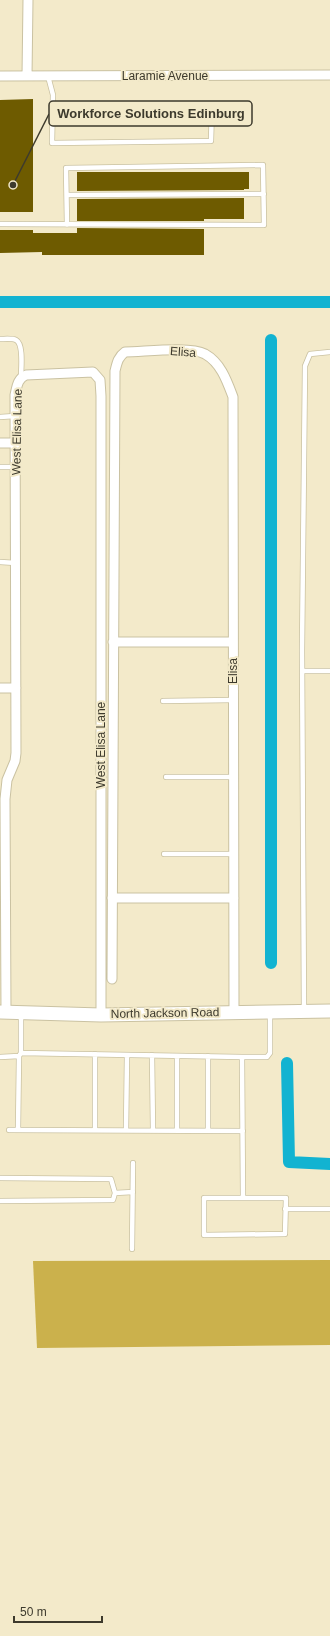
<svg xmlns="http://www.w3.org/2000/svg" width="330" height="1636" font-family="Helvetica,sans-serif">
<style>
.forest{fill:#cbb14c}
.lines{fill:none;stroke-linecap:round;stroke-linejoin:round}
.canal{stroke:#12b3d1;stroke-width:12}
.building{fill:#6e5b00}
.service-casing{stroke:#cac2a2;stroke-width:6}
.minor-casing{stroke:#cac2a2;stroke-width:11}
.secondary-casing{stroke:#cac2a2;stroke-width:15}
.service{stroke:#fff;stroke-width:4.5}
.minor{stroke:#fff;stroke-width:9}
.secondary{stroke:#fff;stroke-width:13}
.labels{text-anchor:middle;stroke-width:4;stroke-linejoin:round;paint-order:stroke}
.street-label{font-size:12px;fill:#3d3a2d;stroke:#f3eaca}
.leader{fill:none;stroke:#3d3a2d;stroke-width:1.5}
.callout-dot{fill:#3d3a2d;stroke:#f3eaca;stroke-width:1.5}
.callout{fill:#f3eaca;stroke:#3d3a2d;stroke-width:1.5}
.callout-label{font-size:13px;text-anchor:middle;font-weight:bold;fill:#3d3a2d}
</style>
<rect width="100%" height="100%" fill="#f3eaca"/>
<path class="forest" d="M330,1260V1345L37,1348L33,1261Z"/>
<g class="lines">
<path class="canal" d="M0,302H330
M271,963V340
M287,1063L289,1162L330,1164"/>
</g>
<path class="building" d="M33,99V212H0V100Z
M77,172H249V189H244V190L77,191Z
M244,198V219H204V221H77V199Z
M77,228L204,229V255H42V252L0,253V230H33V233H77Z"/>
<g class="lines">
<defs>
<path id="service" d="M48,76L53,95L52,143L211,141L212,107L53,108
M67,195L264,194
M0,224L264,225L263,165L66,168L67,225
M0,339C5,339 12,338 16,340C24,344 21,369 21,377
M0,417L15,416
M0,467H16
M0,562L16,563
M302,671H330
M163,701L233,700
M166,777H234
M164,854H234
M304,1011L302,651L305,366L310,354L330,352
M21,1053L242,1057L243,1198H286L285,1234L204,1235V1198H243
M152,1055L153,1130
M0,1057L19,1056L21,1053V1013
M242,1057H267L270,1053V1013
M9,1130L243,1131
M18,1130L19,1056
M95,1130V1054
M126,1130L127,1055
M177,1130V1056
M208,1131V1056
M0,1178L111,1179L115,1193L113,1200L0,1201
M115,1193L133,1192
M285,1209H330
M132,1249L133,1163"/>
<path id="minor" d="M0,76L330,75
M27,76L28,0
M0,443H15
M113,642H233
M0,688H16
M112,898H234
M112,979L115,371C117,363 118,357 125,352C144,352 189,346 205,354C221,363 227,381 233,397L234,1012
M6,1012L5,799L7,780L15,761L16,753L15,395C17,387 17,379 26,375L93,372L100,380L101,396V1015"/>
<path id="secondary" d="M0,1012L101,1015L330,1011"/>
</defs>
<use href="#service" class="service-casing"/>
<use href="#minor" class="minor-casing"/>
<use href="#secondary" class="secondary-casing"/>
<use href="#service" class="service"/>
<use href="#minor" class="minor"/>
<use href="#secondary" class="secondary"/>
</g>
<g class="labels">
<g class="street-label">
<text x="165" y="80">Laramie Avenue</text>
<text transform="translate(183 352) rotate(4)" y="4">Elisa</text>
<text transform="translate(17 432) rotate(-89)" y="4">West Elisa Lane</text>
<text transform="translate(233 671) rotate(-90)" y="4">Elisa</text>
<text transform="translate(101 745) rotate(-90)" y="4">West Elisa Lane</text>
<text transform="translate(165 1013) rotate(-1)" y="4">North Jackson Road</text>
</g>
</g>
<path class="leader" d="M13 185L49 114"/>
<circle class="callout-dot" cx="13" cy="185" r="4"/>
<rect class="callout" x="49" y="101" width="203" height="25" rx="4"/>
<g class="callout-label">
<text x="151" y="118">Workforce Solutions Edinburg</text>
</g>
<path d="M14 1616v6h88v-6" fill="none" stroke="#3d3a2d" stroke-width="2"/>
<text x="20" y="1616" font-size="12" fill="#3d3a2d" stroke="#f3eaca" stroke-width="3" paint-order="stroke">50 m</text>
</svg>
